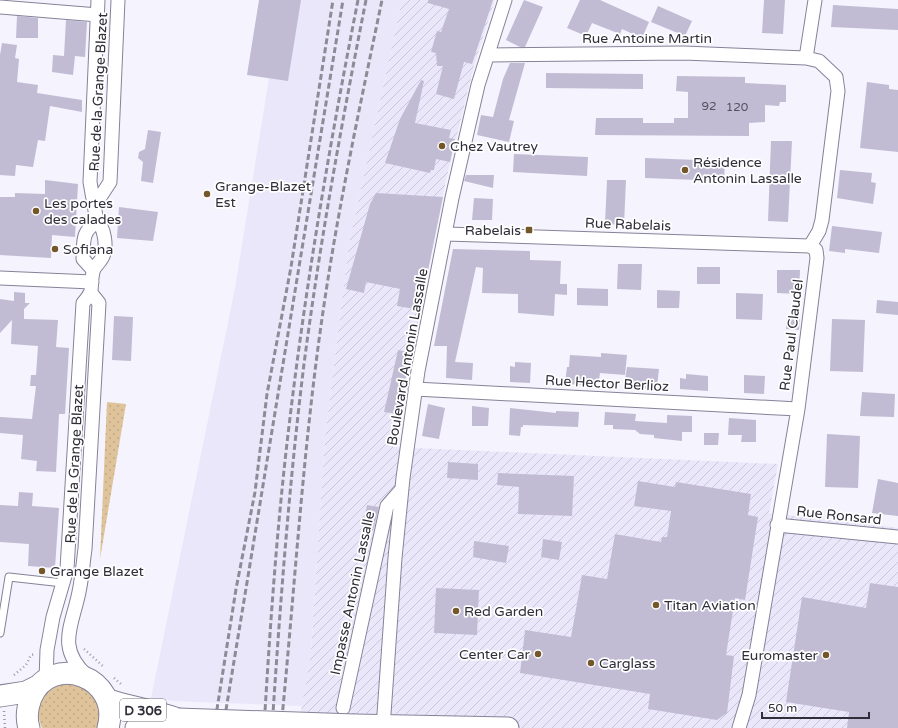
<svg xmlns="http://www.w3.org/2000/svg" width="898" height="728" font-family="'Varela Round',sans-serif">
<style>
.built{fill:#ebe7fb}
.industrial{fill:url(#industrial-furrows)}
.grass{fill:url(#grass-dots)}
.building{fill:#c1bcd4}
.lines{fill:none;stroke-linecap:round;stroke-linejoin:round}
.service-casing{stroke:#868298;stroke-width:9}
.minor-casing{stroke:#868298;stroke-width:15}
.primary-casing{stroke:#868298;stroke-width:23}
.path{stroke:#9c9aa4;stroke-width:2.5;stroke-dasharray:1 3;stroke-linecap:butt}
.service{stroke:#fff;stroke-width:7}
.minor{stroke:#fff;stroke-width:13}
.primary{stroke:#fff;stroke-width:21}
.rail{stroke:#8d8b95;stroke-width:3;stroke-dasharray:6 3;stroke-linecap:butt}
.primary-bridge-casing{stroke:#868298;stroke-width:23;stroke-linecap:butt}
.primary-bridge{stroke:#fff;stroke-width:21}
.poi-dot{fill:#73572a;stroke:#fff;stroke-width:1.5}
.labels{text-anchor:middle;stroke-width:3.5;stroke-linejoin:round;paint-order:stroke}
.number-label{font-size:12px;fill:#54525f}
.shield{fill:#fff;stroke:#6e6d74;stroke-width:1}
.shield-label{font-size:13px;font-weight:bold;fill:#302e38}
.street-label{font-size:14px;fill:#302e38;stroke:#fff}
.poi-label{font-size:14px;fill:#302e38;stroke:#fff;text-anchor:start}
</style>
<defs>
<pattern id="industrial-furrows" width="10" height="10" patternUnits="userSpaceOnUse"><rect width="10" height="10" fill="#ebe7fb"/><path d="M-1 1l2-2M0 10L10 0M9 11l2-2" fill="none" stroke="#cac6d8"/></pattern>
<pattern id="grass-dots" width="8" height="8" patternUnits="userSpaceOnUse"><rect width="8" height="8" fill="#dfc39a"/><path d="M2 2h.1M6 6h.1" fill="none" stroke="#c0a885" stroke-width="1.8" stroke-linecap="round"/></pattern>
</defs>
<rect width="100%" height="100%" fill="#f5f3fd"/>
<path class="built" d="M259,0H402L349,244L325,438L311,652L302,706L174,701L151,698L235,288L269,78Z"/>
<path class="industrial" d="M402,0H495L474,66L446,180L393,447L778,464L769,513L898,528V728H298L311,652L325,438L349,244Z"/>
<path class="grass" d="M107,402L126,404L100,559Z
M68,684C92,688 106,703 98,728H42C32,707 45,686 68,684Z"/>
<path class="building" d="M259,0H301L288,81L247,75Z
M428,0H493L472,64L464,62L454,99L436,94L443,66H437L436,53L431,52L437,31L441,32L449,9L428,3Z
M524,0L543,7L525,47H520L506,40Z
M580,0H600L649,22L642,38L622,29L620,34L592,23L586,36L567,28Z
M764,0H785L783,34L762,33Z
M833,5L898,9V30L831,27Z
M658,6L692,21L685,36L651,22Z
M17,16L38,18V38H16Z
M66,20L87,22L85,57L75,56L73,75L52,72L53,55L64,56Z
M2,43L17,45L15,58L19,59L17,82L38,85L37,93L82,100V112L50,106L45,141L38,140L33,167L16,165L15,176L0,175V55Z
M510,63H525L509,120L514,121L509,142L477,135L481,115L493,117L503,79Z
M546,73L643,74V89L546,88Z
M677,76L745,77V83L786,85V102H780L779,106L765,105V122L749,123V136L595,135L596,118H643V123H674V118H688V92L676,91Z
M421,80L424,81L415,123L451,130L449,138L455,139L450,162L436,159L434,170H431L430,173L385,163L400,119Z
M867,82L889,85V89L898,90V152L860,148Z
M148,130L161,132L153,183L141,181L143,162L138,158L139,152L145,149Z
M771,141H792L788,222L768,221Z
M514,154L588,157L587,176L513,172Z
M645,158L725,161L724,181L645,178Z
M840,170L872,173L871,182L876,183L873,204L837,198Z
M466,175H494L493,188L464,181Z
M45,180L78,184L75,237L52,235L51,258L0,255V197H15V193L45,194Z
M607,180H626L624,225L605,224Z
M376,193L443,197L420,310L397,306L400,289L366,282L364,293L346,289L370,204Z
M474,198L493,199L492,220H472Z
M119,207L158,212L153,241L117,238Z
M832,226L882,232L879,253L845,249V253L829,251Z
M453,249L530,251V260L561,261L560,284H567V295L555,294L554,316L518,313V294L482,293L483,268L476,267L455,362L473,363L472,380L446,378L447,346H434Z
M618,264H642L641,290L617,289Z
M697,267H720V284H697Z
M777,270H800L799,294L777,293Z
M577,288L608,289V306L577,305Z
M657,290L680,291L679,308H657Z
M14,292L25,293V303H30L24,309V319L58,320L56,347L69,348L65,414H59L56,472L36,471L37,461L21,459L23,435L0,433V417L32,419L36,386H30L31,375H36L38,346L11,344L12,320L0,333V299L14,301Z
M736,293L763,294L762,320L736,319Z
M877,300L898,302V315L876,313Z
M114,316L133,317L131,361L112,360Z
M787,316H800L799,330L786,329Z
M832,319L865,320L863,372L830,371Z
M398,350L411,353L398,414L384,412Z
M601,353L627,355L625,375L600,373L599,380H592L591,385L565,384L567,367H569L570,355L601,357Z
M515,362L531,363L530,383L510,382V366L515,367Z
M627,367L659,369L657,387L651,386V388L647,389L624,387Z
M686,374L708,376V391L680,389V378L686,379Z
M744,375L765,376L764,394L744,393Z
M862,392L895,394L894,417L860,416Z
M428,404L445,408L439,439L422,436Z
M472,406L489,408L488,426H472Z
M510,408L556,413V411L579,412L578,427L523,425V427H521L520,436L509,435Z
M605,412L636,414L635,421L667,423V415L692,416V432H682V441L654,438V435L640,434L635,430L613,429V425H604Z
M729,418L756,420V442H741L742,435H728Z
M704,433H719L718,445H704Z
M827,434L860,436L858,488L825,487Z
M448,462L478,464V480L447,478Z
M498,473L574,476L572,516L518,514L519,487L497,485Z
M878,479L898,483V516L872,513Z
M638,481L675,487L676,482L751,494L748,515L758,517L745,600L735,598L726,655L734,656L727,713L717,720L648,709L650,694L520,673L525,630L571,637L582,575L607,579L615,534L661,542L662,537H667L671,511L634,506Z
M19,492L33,493L32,506L59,508L55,568L28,566L29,544L0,542V505L18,506Z
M367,505L379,507L373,531L362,529Z
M543,539L562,542L559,560L541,557Z
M474,541L509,546L506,563L473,557Z
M870,583L898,587V728H847L849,712L786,702L802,597L866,608Z
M436,588L479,590L477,635L434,633Z"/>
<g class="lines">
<defs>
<path id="service" d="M0,633L9,577L63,583"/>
<path id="minor" d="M0,7L98,15
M488,55L684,53L806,58L819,61L836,77L838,91L822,220L819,231L810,246
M806,58L815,0
M95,205L110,182L118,0
M446,234L810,246
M93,270L83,259C84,242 81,232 97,222
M0,278L92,282
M415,389L798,409
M777,525L898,537
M87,676C56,647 72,627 79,592C82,578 83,563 85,549L99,303L91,293
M46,680L47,650L53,617L67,569L83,303C96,288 89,289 93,272C94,266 101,262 103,256C107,247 105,228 97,222L90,182L98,0
M343,708L387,506L401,490
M383,728L395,558L403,478L418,371L452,198L478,85L505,0
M739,728L749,695L798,409L817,258L816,250L810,246"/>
<path id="primary" d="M0,696L26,692L38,686
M108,700C131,707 155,711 178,719
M355,725L508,728
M29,728C26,718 27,708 31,698C51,651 122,677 108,728
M136,728L178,719"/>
</defs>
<use href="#service" class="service-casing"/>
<use href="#minor" class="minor-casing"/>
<use href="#primary" class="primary-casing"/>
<path class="path" d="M84,649L104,667
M14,675L26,665L31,655L35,654
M114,678L122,685
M4,711L5,728"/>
<use href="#service" class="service"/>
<use href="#minor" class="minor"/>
<use href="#primary" class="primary"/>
<path class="rail" d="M214,728L236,589L255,492L267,394L291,267L333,0
M223,728L343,0
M264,728C270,627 277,526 289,426C306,283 330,142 358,0
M272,728C280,607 289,485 304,364C320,242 342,121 366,0
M281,728C295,587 303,445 324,305C339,203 361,101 382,0"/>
<defs>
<path id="primary-bridge" d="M178,719L355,725"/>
</defs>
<use href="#primary-bridge" class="primary-bridge-casing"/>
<use href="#primary-bridge" class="primary-bridge"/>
</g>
<g class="poi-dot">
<circle cx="442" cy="146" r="4"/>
<circle cx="685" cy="170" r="4"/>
<circle cx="207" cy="194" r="4"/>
<circle cx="36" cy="211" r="4"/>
<rect x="525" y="226" width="8" height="8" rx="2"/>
<circle cx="55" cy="249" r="4"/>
<circle cx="42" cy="571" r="4"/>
<circle cx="656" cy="605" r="4"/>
<circle cx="456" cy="611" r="4"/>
<circle cx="538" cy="654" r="4"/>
<circle cx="826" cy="655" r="4"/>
<circle cx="591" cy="663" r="4"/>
</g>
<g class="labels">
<g class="number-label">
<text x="709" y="110">92</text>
<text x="737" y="111">120</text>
</g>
<rect class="shield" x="120" y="699" width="46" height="22" rx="3"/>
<g class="shield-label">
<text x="143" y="715">D 306</text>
</g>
<g class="street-label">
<text x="647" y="43">Rue Antoine Martin</text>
<text transform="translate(98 92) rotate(-87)" y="5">Rue de la Grange Blazet</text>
<text transform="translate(628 224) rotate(2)" y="5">Rue Rabelais</text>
<text transform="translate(791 335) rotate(-83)" y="5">Rue Paul Claudel</text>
<text transform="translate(407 357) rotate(-80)" y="5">Boulevard Antonin Lassalle</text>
<text transform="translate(607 383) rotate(3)" y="5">Rue Hector Berlioz</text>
<text transform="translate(74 464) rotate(-87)" y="5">Rue de la Grange Blazet</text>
<text transform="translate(839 515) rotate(6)" y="5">Rue Ronsard</text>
<text transform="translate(352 593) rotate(-78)" y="5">Impasse Antonin Lassalle</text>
</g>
<g class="poi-label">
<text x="450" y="151">Chez Vautrey</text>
<text x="693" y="167">Résidence<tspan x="693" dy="16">Antonin Lassalle</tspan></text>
<text x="215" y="191">Grange-Blazet<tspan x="215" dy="16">Est</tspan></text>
<text x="44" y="208">Les portes<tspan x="44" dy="16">des calades</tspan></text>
<text x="521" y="235" text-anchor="end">Rabelais</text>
<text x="63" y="254">Sofiana</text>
<text x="50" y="576">Grange Blazet</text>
<text x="664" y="610">Titan Aviation</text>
<text x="464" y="616">Red Garden</text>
<text x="530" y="659" text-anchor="end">Center Car</text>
<text x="818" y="660" text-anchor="end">Euromaster</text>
<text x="599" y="668">Carglass</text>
</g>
</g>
<path d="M762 712v6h107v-6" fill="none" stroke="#302e38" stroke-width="2"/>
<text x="768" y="712" font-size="12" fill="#302e38" stroke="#ffffff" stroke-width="3" paint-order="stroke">50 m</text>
</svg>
